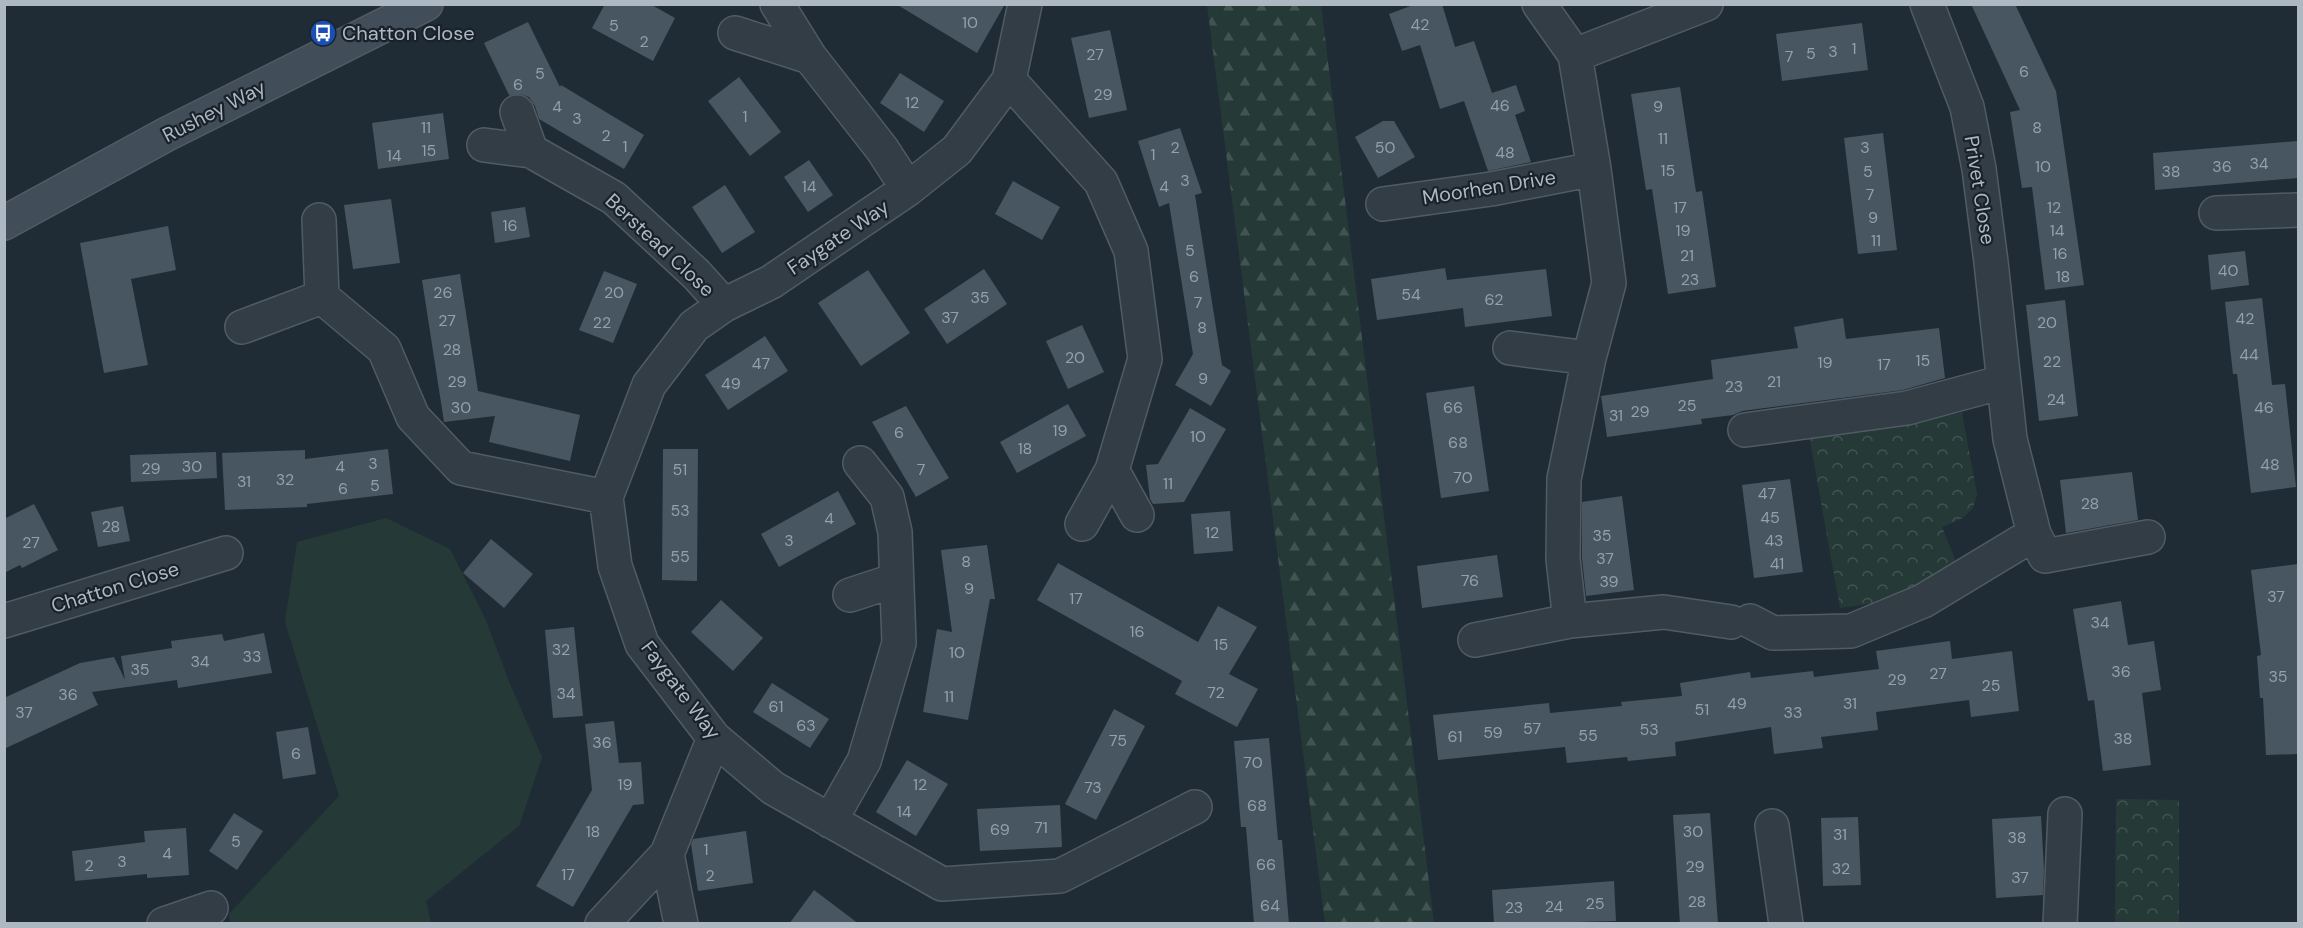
<svg xmlns="http://www.w3.org/2000/svg" width="2303" height="928" font-family="'DM Sans',sans-serif">
<style>
.grass{fill:#253a37}
.forest{fill:url(#forest-firs)}
.park{fill:url(#park-crowns)}
.building{fill:#485661}
.lines{fill:none;stroke-linecap:round;stroke-linejoin:round}
.street-casing{stroke:#515b63;stroke-width:36}
.secondary-casing{stroke:#515b63;stroke-width:36}
.street{stroke:#333d45;stroke-width:33}
.secondary{stroke:#414d58;stroke-width:33}
.labels{text-anchor:middle;stroke-width:4.5;stroke-linejoin:round;paint-order:stroke}
.number-label{font-size:16px;fill:#94a0aa}
.poi-label{font-size:20px;fill:#adb8c2;stroke:#19222a;text-anchor:start}
.street-label{font-size:20px;fill:#adb8c2;stroke:#19222a}
</style>
<defs>
<pattern id="forest-firs" width="22" height="20" patternUnits="userSpaceOnUse" patternTransform="scale(1.5)"><rect width="22" height="20" fill="#253a37"/><path d="M5 1l3.5 6h-7zM16 11l3.5 6h-7z" fill="#425452"/></pattern>
<pattern id="park-crowns" width="20" height="18" patternUnits="userSpaceOnUse" patternTransform="scale(1.5)"><rect width="20" height="18" fill="#253a37"/><path d="M2 6a3 3 0 1 1 6 0M12 15a3 3 0 1 1 6 0" fill="none" stroke="#425452"/></pattern>
</defs>
<rect width="100%" height="100%" fill="#202c35"/>
<path class="grass" d="M386,518L450,549L485,618L510,684L542,757L519,826L426,901L431,923L230,924L229,914L339,796L285,622L297,542Z"/>
<path class="forest" d="M1207,5H1321L1434,923H1325Z"/>
<path class="park" d="M1962,413L1977,494L1973,508L1963,518L1942,527L1956,562L1920,597L1840,608L1809,435Z
M2116,799L2179,800V923H2115Z"/>
<path class="building" d="M605,4H650L675,18L653,61L592,28Z
M896,4H1005L977,53Z
M1416,4H1442L1455,47L1474,41L1492,93L1516,85L1525,111L1515,115L1531,162L1488,171L1464,101L1440,109L1420,45L1402,51L1389,14Z
M1971,4H2015L2056,91L2084,285L2045,290L2032,187L2022,188L2010,112L2020,110Z
M528,22L560,87L561,85L644,135L624,169L539,119L535,106L529,97L520,94L509,95L484,43Z
M1862,23L1868,70L1782,81L1776,34Z
M1110,30L1127,110L1089,118L1071,38Z
M900,73L944,101L924,132L880,103Z
M739,77L781,132L750,156L708,101Z
M1680,87L1696,192L1702,191L1716,287L1668,294L1652,189L1646,190L1631,94Z
M443,113L449,159L378,169L372,123Z
M1383,121H1394L1415,157L1378,178L1355,137Z
M1180,128L1202,193L1195,195L1222,365L1231,371L1211,406L1175,385L1193,354L1183,291L1169,203L1159,207L1138,141Z
M1883,133L1897,250L1858,254L1844,138Z
M2298,141V178L2155,190L2153,153Z
M809,160L833,195L808,212L784,177Z
M1013,181L1060,207L1042,240L995,214Z
M725,185L755,232L722,253L692,207Z
M391,199L400,263L353,269L344,205Z
M525,207L530,237L495,243L491,212Z
M168,226L176,270L131,279L148,365L104,373L80,243Z
M2245,251L2249,285L2211,290L2208,255Z
M1445,268L1447,280L1546,269L1552,316L1465,327L1463,308L1377,320L1371,279Z
M984,269L1007,304L947,344L924,309Z
M868,270L910,333L861,366L818,303Z
M604,271L637,284L613,343L579,330Z
M460,274L478,391L580,415L570,461L489,442L495,416L444,422L422,280Z
M2262,298L2272,385L2285,384L2296,487L2251,493L2237,374H2233L2225,302Z
M2065,300L2078,416L2039,421L2026,305Z
M1843,318L1846,339L1939,328L1945,378L1903,390L1742,411L1733,415L1701,419L1702,424L1607,437L1601,396L1713,379L1711,360L1798,348L1794,327Z
M1082,325L1104,372L1068,389L1046,341Z
M765,336L788,371L728,410L705,375Z
M1474,386L1489,491L1441,498L1426,393Z
M1068,404L1086,436L1017,473L1000,442Z
M906,406L949,478L916,497L872,422Z
M1190,408L1226,429L1184,502L1153,504L1150,499L1146,465L1158,464Z
M388,449L393,494L307,504V507L225,510L222,453L305,450V459Z
M663,449H698L697,581L662,580Z
M216,452L217,478L131,482L130,455Z
M2132,472L2138,520L2066,533L2060,480Z
M1790,479L1803,572L1754,578L1742,485Z
M838,491L856,524L779,567L761,534Z
M1622,496L1634,590L1586,596L1582,558V502Z
M34,504L58,550L22,568L20,565L4,573V519Z
M123,506L130,541L98,547L91,512Z
M1230,511L1233,551L1194,554L1191,514Z
M491,539L533,574L504,608L463,573Z
M987,545L995,599H990L968,720L923,712L937,629L952,632L941,550Z
M1497,555L1503,597L1422,608L1417,566Z
M1058,563L1198,642L1218,606L1257,627L1229,674L1258,689L1237,727L1175,694L1182,681L1037,600Z
M2298,564V754L2266,755L2263,698H2260L2257,656L2261,655L2251,570Z
M721,600L763,638L733,671L691,632Z
M2121,601L2128,645L2154,641L2161,690L2142,693L2151,765L2103,771L2094,700L2088,701L2073,609Z
M574,627L583,716L553,718L545,630Z
M264,633L272,673L178,688L177,680L92,692L98,705L4,749V698L80,663L114,657L125,680L121,656L172,648L171,641L222,634L224,641Z
M1950,641L1952,659L2012,651L2019,711L1971,717L1969,700L1876,712L1878,730L1821,737L1823,748L1774,754L1771,727L1675,742L1676,756L1628,761L1627,757L1567,763L1565,747L1438,760L1433,715L1549,703L1550,713L1622,706L1621,702L1682,696L1680,683L1750,672L1751,678L1813,671L1814,677L1879,669L1876,651Z
M772,683L829,719L810,748L753,712Z
M1114,709L1145,726L1096,820L1065,804Z
M614,721L619,763L641,762L644,804L633,805L573,907L536,886L592,790L585,724Z
M308,727L316,774L283,779L276,732Z
M1269,738L1278,840H1282L1289,924H1254L1246,827H1241L1234,741Z
M907,760L948,784L916,836L876,812Z
M1060,805L1062,847L980,851L977,809Z
M234,813L263,831L237,870L209,851Z
M1710,813L1718,924H1680L1673,815Z
M2041,816L2044,869L2043,895L1996,898L1992,819Z
M1858,817L1861,885L1823,886L1821,818Z
M186,828L189,875L147,878V874L75,881L72,851L145,842L144,831Z
M746,831L753,883L698,891L691,844L693,839Z
M1614,881L1616,921L1494,924L1492,890Z
M814,890L859,924H789Z"/>
<g class="lines">
<defs>
<path id="street" d="M777,4L810,57L882,149L908,189
M1025,4L1009,80L957,150L908,189L771,282L724,305L694,326L649,385L606,497L615,566L642,644L714,738L773,788L942,884L1060,876L1195,807
M1539,4L1575,55
M735,33L810,57
M1009,80L1101,182L1131,251L1145,359L1112,470L1137,515
M517,112L531,151L614,198L696,274L724,305
M484,145L531,151
M1383,204L1491,189L1594,169
M2216,213L2298,210
M319,220L322,297L384,349L413,417L461,468L606,497
M242,327L322,297
M1510,348L1589,358
M1745,430L1907,408L2003,382
M1082,524L1112,470
M2034,534L2045,556L2148,537
M850,595L896,580
M4,621L226,553
M1570,621L1664,612L1731,622
M1750,621L1773,633L1851,631L1923,601L2034,534L2010,439L1991,262L1979,169L1967,107L1927,4
M1475,640L1570,621L1563,559L1564,479L1589,358L1609,283L1594,169L1575,55L1706,4
M830,821L864,761L899,643L895,532L887,497L860,463
M1772,826L1786,924
M667,854L681,924
M164,924L211,908
M602,924L667,854L714,738
M2060,924L2065,814"/>
<path id="secondary" d="M4,223L167,134L426,4"/>
</defs>
<use href="#street" class="street-casing"/>
<use href="#secondary" class="secondary-casing"/>
<use href="#street" class="street"/>
<use href="#secondary" class="secondary"/>
</g>
<defs>
<symbol id="bus-disc" viewBox="-11 -11 22 22"><circle r="9.5" fill="#1a4fb4" stroke="#19222a"/><path d="M-5-6H5V4H4V6H2V4H-2V6H-4V4H-5ZM-3.5-4V0h7V-4ZM-3.5 1.2v1.5H-2V1.2ZM2 1.2v1.5H3.5V1.2Z" fill="#fff"/></symbol>
</defs>
<g fill-rule="evenodd">
<use href="#bus-disc" x="308" y="18" width="30" height="30"/>
</g>
<g class="labels">
<g class="number-label">
<text x="970" y="28">10</text>
<text x="1420" y="30">42</text>
<text x="614" y="31">5</text>
<text x="644" y="47">2</text>
<text x="1854" y="54">1</text>
<text x="1833" y="57">3</text>
<text x="1811" y="59">5</text>
<text x="1095" y="60">27</text>
<text x="1789" y="62">7</text>
<text x="2024" y="77">6</text>
<text x="540" y="79">5</text>
<text x="518" y="90">6</text>
<text x="1103" y="100">29</text>
<text x="912" y="108">12</text>
<text x="1500" y="111">46</text>
<text x="557" y="112">4</text>
<text x="1658" y="112">9</text>
<text x="745" y="122">1</text>
<text x="577" y="124">3</text>
<text x="426" y="133">11</text>
<text x="2037" y="133">8</text>
<text x="606" y="141">2</text>
<text x="1663" y="144">11</text>
<text x="625" y="152">1</text>
<text x="1175" y="153">2</text>
<text x="1385" y="153">50</text>
<text x="1865" y="153">3</text>
<text x="429" y="156">15</text>
<text x="1505" y="158">48</text>
<text x="1153" y="160">1</text>
<text x="394" y="161">14</text>
<text x="2259" y="169">34</text>
<text x="2043" y="172">10</text>
<text x="2222" y="172">36</text>
<text x="1668" y="176">15</text>
<text x="1868" y="177">5</text>
<text x="2171" y="177">38</text>
<text x="1185" y="186">3</text>
<text x="809" y="192">14</text>
<text x="1164" y="192">4</text>
<text x="1870" y="200">7</text>
<text x="1680" y="213">17</text>
<text x="2054" y="213">12</text>
<text x="1873" y="223">9</text>
<text x="510" y="231">16</text>
<text x="1683" y="236">19</text>
<text x="2057" y="236">14</text>
<text x="1876" y="246">11</text>
<text x="1190" y="256">5</text>
<text x="2060" y="259">16</text>
<text x="1687" y="261">21</text>
<text x="2228" y="276">40</text>
<text x="1194" y="282">6</text>
<text x="2063" y="282">18</text>
<text x="1690" y="285">23</text>
<text x="443" y="298">26</text>
<text x="614" y="298">20</text>
<text x="1411" y="300">54</text>
<text x="980" y="303">35</text>
<text x="1494" y="305">62</text>
<text x="1198" y="308">7</text>
<text x="950" y="323">37</text>
<text x="2245" y="324">42</text>
<text x="447" y="326">27</text>
<text x="602" y="328">22</text>
<text x="2047" y="328">20</text>
<text x="1202" y="333">8</text>
<text x="452" y="355">28</text>
<text x="2249" y="360">44</text>
<text x="1075" y="363">20</text>
<text x="1923" y="366">15</text>
<text x="2052" y="367">22</text>
<text x="1825" y="368">19</text>
<text x="761" y="369">47</text>
<text x="1884" y="370">17</text>
<text x="1203" y="384">9</text>
<text x="457" y="387">29</text>
<text x="1774" y="387">21</text>
<text x="731" y="389">49</text>
<text x="1734" y="392">23</text>
<text x="2056" y="405">24</text>
<text x="1687" y="411">25</text>
<text x="461" y="413">30</text>
<text x="1453" y="413">66</text>
<text x="2264" y="413">46</text>
<text x="1640" y="417">29</text>
<text x="1616" y="421">31</text>
<text x="1060" y="436">19</text>
<text x="899" y="438">6</text>
<text x="1198" y="442">10</text>
<text x="1458" y="448">68</text>
<text x="1025" y="454">18</text>
<text x="373" y="469">3</text>
<text x="2270" y="470">48</text>
<text x="192" y="472">30</text>
<text x="340" y="472">4</text>
<text x="151" y="474">29</text>
<text x="680" y="475">51</text>
<text x="921" y="475">7</text>
<text x="1463" y="483">70</text>
<text x="285" y="485">32</text>
<text x="244" y="487">31</text>
<text x="1168" y="489">11</text>
<text x="375" y="491">5</text>
<text x="343" y="494">6</text>
<text x="1767" y="499">47</text>
<text x="2090" y="509">28</text>
<text x="680" y="516">53</text>
<text x="1770" y="523">45</text>
<text x="829" y="524">4</text>
<text x="111" y="532">28</text>
<text x="1212" y="538">12</text>
<text x="1602" y="541">35</text>
<text x="789" y="546">3</text>
<text x="1774" y="546">43</text>
<text x="31" y="548">27</text>
<text x="680" y="562">55</text>
<text x="1605" y="564">37</text>
<text x="966" y="567">8</text>
<text x="1777" y="569">41</text>
<text x="1470" y="586">76</text>
<text x="1609" y="587">39</text>
<text x="969" y="594">9</text>
<text x="2276" y="602">37</text>
<text x="1076" y="604">17</text>
<text x="2100" y="628">34</text>
<text x="1137" y="637">16</text>
<text x="1221" y="650">15</text>
<text x="561" y="655">32</text>
<text x="957" y="658">10</text>
<text x="252" y="662">33</text>
<text x="200" y="667">34</text>
<text x="140" y="675">35</text>
<text x="2121" y="677">36</text>
<text x="1938" y="679">27</text>
<text x="2278" y="682">35</text>
<text x="1897" y="685">29</text>
<text x="1991" y="691">25</text>
<text x="1216" y="698">72</text>
<text x="566" y="699">34</text>
<text x="68" y="700">36</text>
<text x="949" y="702">11</text>
<text x="1737" y="709">49</text>
<text x="1850" y="709">31</text>
<text x="776" y="712">61</text>
<text x="1702" y="715">51</text>
<text x="24" y="718">37</text>
<text x="1793" y="718">33</text>
<text x="806" y="731">63</text>
<text x="1532" y="734">57</text>
<text x="1649" y="735">53</text>
<text x="1493" y="738">59</text>
<text x="1588" y="741">55</text>
<text x="1455" y="742">61</text>
<text x="2123" y="744">38</text>
<text x="1118" y="746">75</text>
<text x="602" y="748">36</text>
<text x="296" y="759">6</text>
<text x="1253" y="768">70</text>
<text x="625" y="790">19</text>
<text x="920" y="790">12</text>
<text x="1093" y="793">73</text>
<text x="1257" y="811">68</text>
<text x="904" y="817">14</text>
<text x="1041" y="833">71</text>
<text x="1000" y="835">69</text>
<text x="593" y="837">18</text>
<text x="1693" y="837">30</text>
<text x="1840" y="840">31</text>
<text x="2017" y="843">38</text>
<text x="236" y="847">5</text>
<text x="706" y="855">1</text>
<text x="167" y="859">4</text>
<text x="122" y="867">3</text>
<text x="1266" y="870">66</text>
<text x="89" y="871">2</text>
<text x="1695" y="872">29</text>
<text x="1841" y="874">32</text>
<text x="568" y="880">17</text>
<text x="710" y="881">2</text>
<text x="2020" y="883">37</text>
<text x="1697" y="907">28</text>
<text x="1595" y="909">25</text>
<text x="1270" y="911">64</text>
<text x="1554" y="912">24</text>
<text x="1514" y="913">23</text>
</g>
<g class="poi-label">
<text x="342" y="40">Chatton Close</text>
</g>
<g class="street-label">
<text transform="translate(214 111) rotate(-27)" y="7">Rushey Way</text>
<text transform="translate(1489 187) rotate(-9)" y="7">Moorhen Drive</text>
<text transform="translate(1980 190) rotate(81)" y="7">Privet Close</text>
<text transform="translate(838 237) rotate(-34)" y="7">Faygate Way</text>
<text transform="translate(660 245) rotate(43)" y="7">Berstead Close</text>
<text transform="translate(115 587) rotate(-17)" y="7">Chatton Close</text>
<text transform="translate(681 690) rotate(53)" y="7">Faygate Way</text>
</g>
</g>
<rect width="2303" height="928" fill="none" stroke="#adb8c2" stroke-width="12"/>
</svg>
